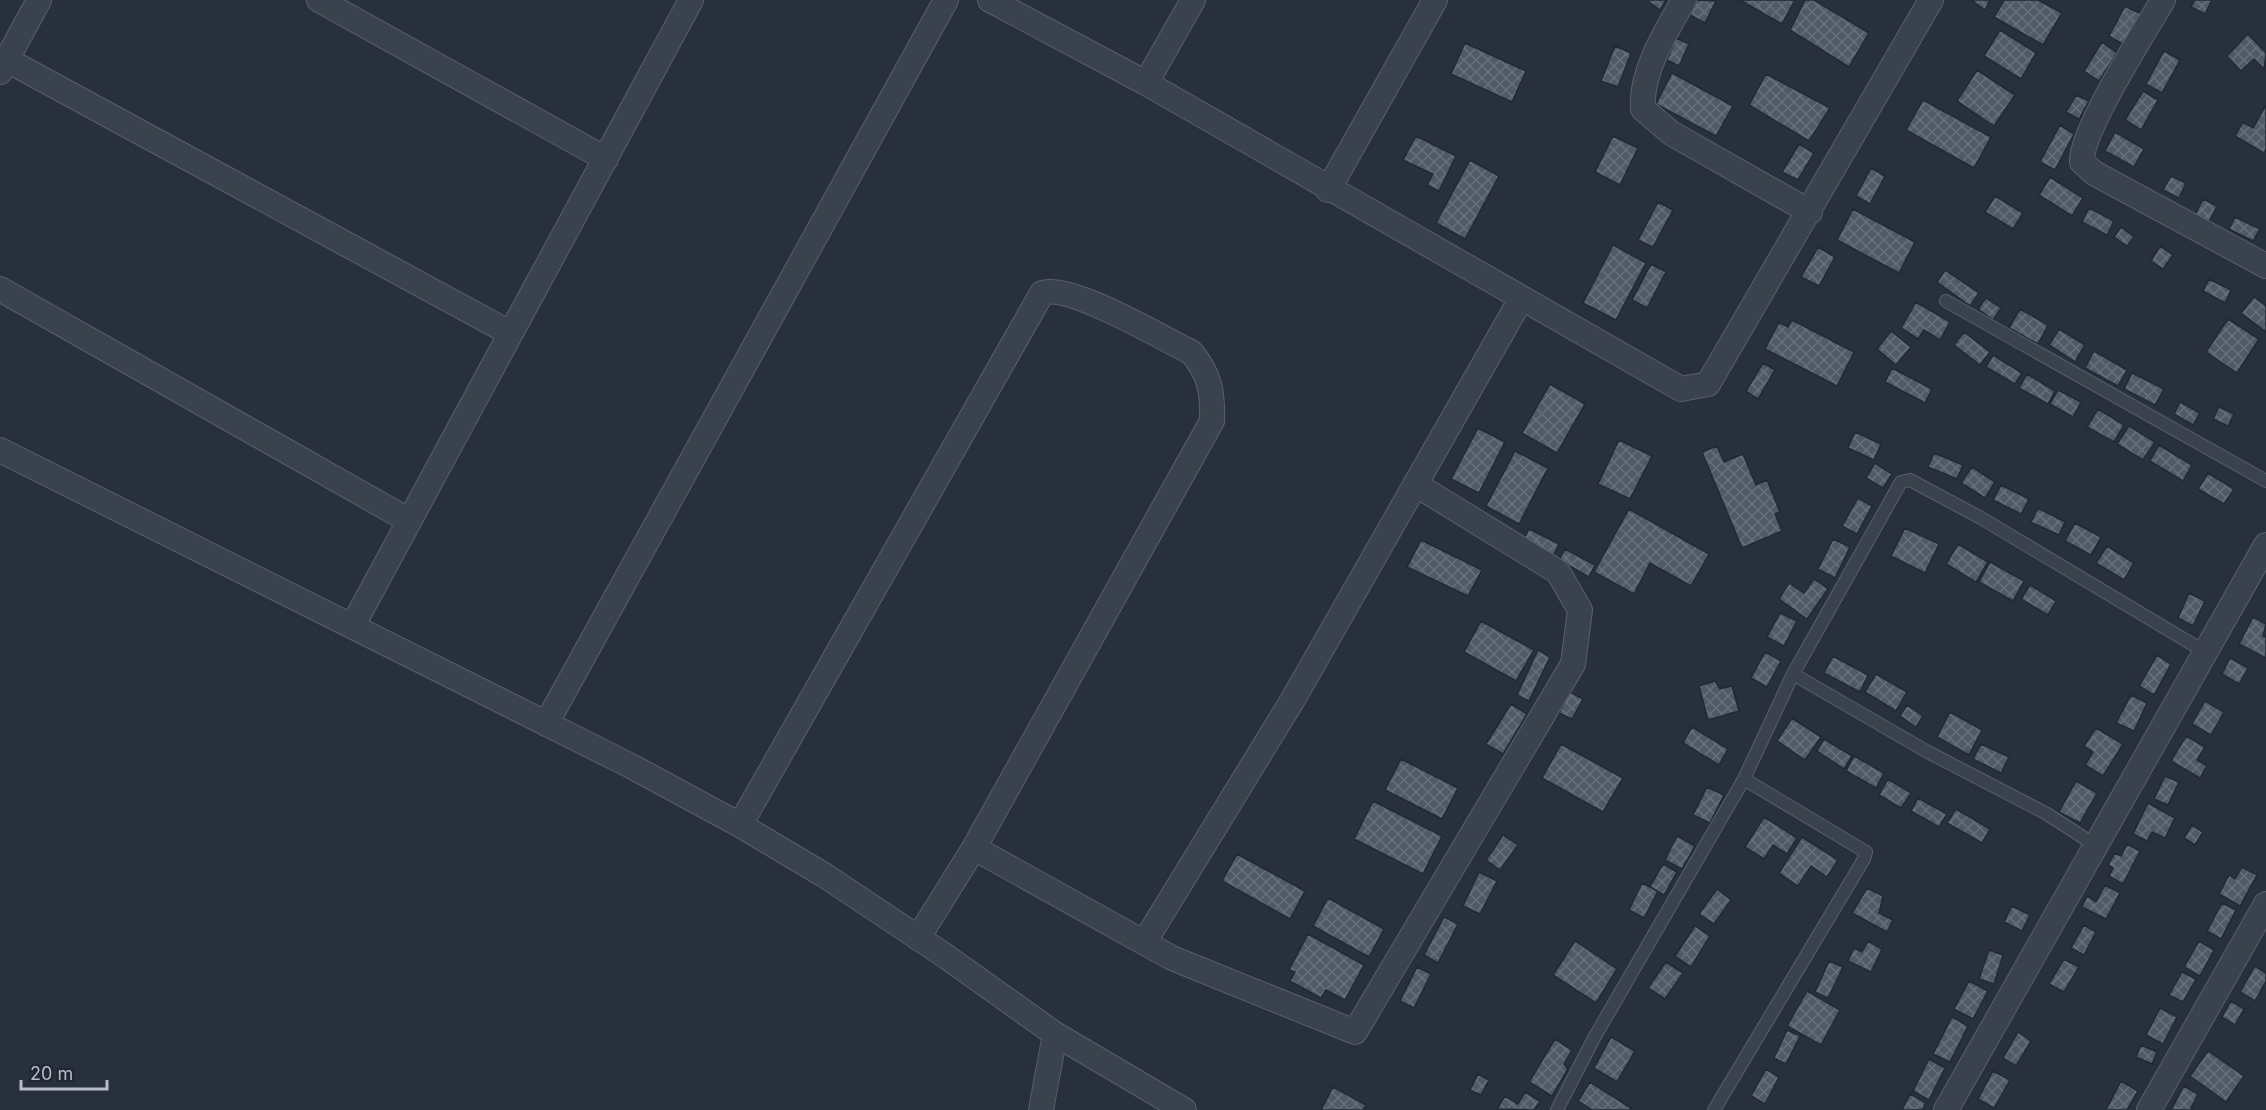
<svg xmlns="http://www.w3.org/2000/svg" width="2266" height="1110" font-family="Inter,sans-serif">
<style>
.building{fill:url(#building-cross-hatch);stroke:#212934;stroke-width:1.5}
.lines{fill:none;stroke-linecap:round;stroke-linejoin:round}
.lane-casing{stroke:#58606b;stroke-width:14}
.street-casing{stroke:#58606b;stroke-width:26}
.lane{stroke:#3a424d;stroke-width:12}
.street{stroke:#3a424d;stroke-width:24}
</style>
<defs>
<pattern id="building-cross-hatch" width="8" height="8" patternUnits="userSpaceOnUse" patternTransform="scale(1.5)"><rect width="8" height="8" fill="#505967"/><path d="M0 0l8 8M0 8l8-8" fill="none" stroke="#676f7b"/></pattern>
</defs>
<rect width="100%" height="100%" fill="#27303c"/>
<path class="building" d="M1646,0H1666L1660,10Z
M1697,0L1716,1L1705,23L1690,15Z
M1740,0H1795L1782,24Z
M1805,0H1814L1869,33L1849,67L1790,30Z
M1971,0H1990L1985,10Z
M2004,0H2038L2062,13L2043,45L1994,17Z
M2195,0H2212L2205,14L2191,7Z
M2125,6L2143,15L2126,46L2109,36Z
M2000,30L2036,53L2021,79L1984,56Z
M2248,34L2266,53L2264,69L2254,59L2241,71L2227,56Z
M1676,38L1689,44L1679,66L1667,60Z
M2102,42L2117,53L2099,81L2084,71Z
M1465,43L1526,71L1512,102L1451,74Z
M1615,46L1631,53L1618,87L1601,81Z
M2164,51L2180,60L2162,93L2146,84Z
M1977,70L2015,95L1994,126L1957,101Z
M1672,73L1733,106L1716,136L1656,104Z
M1766,74L1830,108L1809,141L1749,105Z
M2143,91L2158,100L2141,130L2125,120Z
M2076,95L2089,101L2079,119L2066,112Z
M1923,100L1991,137L1974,168L1906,130Z
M2266,105V150L2264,153L2235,136L2243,122L2253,128Z
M2060,125L2074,134L2055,170L2040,162Z
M2115,132L2144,149L2134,167L2105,151Z
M1416,136L1456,156L1439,191L1427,185L1433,174L1403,160Z
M1613,136L1638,148L1620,185L1595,172Z
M1799,144L1814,153L1798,180L1782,172Z
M1470,160L1499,176L1465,239L1436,223Z
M1871,168L1885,176L1870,204L1856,196Z
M2171,176L2186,183L2179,198L2163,190Z
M2050,177L2083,198L2072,216L2039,195Z
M1995,196L2023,213L2013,229L1985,212Z
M2203,199L2217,206L2208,224L2194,217Z
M1658,202L1673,210L1653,247L1638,240Z
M2089,208L2114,221L2107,235L2082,222Z
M1853,209L1915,242L1899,273L1837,240Z
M2235,217L2260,229L2253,241L2229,229Z
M2121,227L2134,237L2127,246L2114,237Z
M1613,245L1646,263L1616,320L1583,303Z
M2160,246L2173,255L2163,269L2151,261Z
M1818,247L1835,257L1819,286L1801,277Z
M1651,264L1666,272L1647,308L1632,300Z
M1945,270L1979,293L1970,306L1937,282Z
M2209,279L2231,290L2225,303L2203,291Z
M2254,297L2266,306V332L2241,313Z
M1986,298L2001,308L1993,320L1978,309Z
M1916,302L1950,322L1940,340L1924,330L1918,339L1901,328Z
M2020,309L2048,325L2038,344L2009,328Z
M2228,319L2259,339L2237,373L2206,352Z
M1792,320L1854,352L1837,386L1765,349L1779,322L1788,327Z
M2059,329L2085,345L2075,362L2049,345Z
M1891,331L1911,347L1896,365L1877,349Z
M1964,332L1990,352L1980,365L1954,345Z
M2094,351L2127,370L2118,386L2085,368Z
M1993,355L2022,373L2015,384L1986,367Z
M1763,363L1775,370L1758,399L1746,391Z
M1892,368L1932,389L1925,403L1885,382Z
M2132,373L2164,389L2155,405L2124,389Z
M2027,374L2055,391L2048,404L2019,388Z
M1550,384L1585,404L1557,453L1522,433Z
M2058,390L2081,402L2073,417L2050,404Z
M2180,402L2200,413L2193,425L2174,414Z
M2219,407L2234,414L2228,426L2213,419Z
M2098,409L2124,425L2114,442L2087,427Z
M2129,426L2155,442L2143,460L2117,444Z
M1478,428L1505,442L1479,493L1451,479Z
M1855,432L1881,444L1874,460L1848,448Z
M1619,440L1652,456L1630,499L1598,484Z
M2159,445L2192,465L2183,481L2150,461Z
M1717,446L1724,462L1743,454L1756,485L1767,480L1780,512L1775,514L1782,531L1742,548L1702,452Z
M1515,451L1548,468L1519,524L1486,506Z
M1934,453L1963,465L1957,479L1928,467Z
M1875,463L1892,474L1883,488L1866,478Z
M1972,467L1995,482L1985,498L1961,483Z
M2208,473L2234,489L2224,504L2198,489Z
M2001,485L2029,499L2021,514L1993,500Z
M1858,498L1872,506L1857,534L1842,526Z
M2038,508L2065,522L2059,535L2031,522Z
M1629,509L1709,554L1691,586L1650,563L1634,594L1594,572Z
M2075,523L2101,537L2091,555L2065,541Z
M1905,528L1939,544L1925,573L1891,556Z
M1529,529L1559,544L1552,558L1522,542Z
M1833,539L1850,547L1835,578L1818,569Z
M1421,540L1482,570L1468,596L1407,567Z
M1958,544L1988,562L1976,582L1946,564Z
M2107,546L2134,563L2124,580L2096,563Z
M1565,549L1595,565L1589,577L1559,560Z
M1990,562L2024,581L2013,601L1979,582Z
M1814,579L1828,589L1807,619L1779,599L1789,583L1804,593Z
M2030,585L2056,601L2048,615L2021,599Z
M2189,593L2205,601L2193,626L2178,618Z
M1780,613L1797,621L1784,646L1767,637Z
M2253,617L2266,624L2263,636L2266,637V658L2239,644Z
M1481,621L1534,650L1516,681L1464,652Z
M1538,650L1550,657L1529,701L1517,695Z
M1765,652L1781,661L1767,687L1751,678Z
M2157,655L2171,664L2154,695L2139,686Z
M1833,656L1868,675L1860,692L1824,673Z
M2230,658L2248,668L2239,684L2222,674Z
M1876,674L1907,692L1896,711L1865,692Z
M1715,681L1720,689L1732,686L1739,711L1708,720L1699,686Z
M1570,692L1583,699L1572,719L1559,713Z
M2131,695L2147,703L2134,731L2116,723Z
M2205,701L2224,712L2211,735L2192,724Z
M1511,704L1527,714L1503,754L1486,744Z
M1907,705L1923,716L1916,727L1900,716Z
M1950,712L1982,730L1969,755L1937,737Z
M1792,718L1821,737L1805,760L1777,741Z
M1692,727L1728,749L1719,765L1683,743Z
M2096,728L2123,744L2103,776L2085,765L2093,752L2084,746Z
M2186,736L2205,747L2197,760L2207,766L2200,778L2171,761Z
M1824,739L1852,756L1844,769L1817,751Z
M1561,744L1623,778L1603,812L1542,778Z
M1981,744L2009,757L2001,773L1973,759Z
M1854,756L1884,773L1876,788L1846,771Z
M1401,759L1458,788L1442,819L1385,790Z
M2165,776L2179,782L2168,805L2154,799Z
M1888,779L1911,793L1901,808L1879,795Z
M2076,781L2097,793L2080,823L2059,812Z
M1707,787L1724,795L1710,823L1693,815Z
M1918,798L1947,814L1939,827L1911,811Z
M1373,801L1442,836L1423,874L1354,839Z
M2148,803L2175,818L2165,838L2152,832L2147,841L2133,834Z
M1956,809L1990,829L1982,843L1947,823Z
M1764,817L1797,838L1787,854L1773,845L1764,859L1745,847Z
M2192,825L2203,832L2195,845L2184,838Z
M1503,835L1518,845L1500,870L1486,860Z
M1677,836L1695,846L1682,869L1665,860Z
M1802,837L1838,860L1827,877L1811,866L1798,886L1779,873Z
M2127,844L2140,851L2123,884L2109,876L2113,868L2108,865L2115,853L2121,856Z
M1237,854L1305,891L1290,919L1222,881Z
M1663,864L1677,872L1664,895L1650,887Z
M2242,867L2257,875L2240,906L2219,894L2229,875L2235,879Z
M1479,872L1497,881L1480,914L1463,906Z
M1642,883L1658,891L1644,918L1629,910Z
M2105,885L2120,893L2106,919L2082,907L2087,896L2096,902Z
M1867,888L1883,896L1879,913L1893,920L1887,932L1852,913Z
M1717,889L1731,900L1714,924L1699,914Z
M1328,898L1384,929L1369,957L1313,926Z
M2222,903L2236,910L2221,939L2207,931Z
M2012,906L2030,915L2022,931L2004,922Z
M1444,917L1458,924L1438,963L1424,955Z
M2084,925L2096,932L2084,955L2071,948Z
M1695,926L1710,936L1691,967L1675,956Z
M1308,934L1364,965L1345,1000L1326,990L1321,998L1290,981L1295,972L1289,970Z
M1575,941L1617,969L1596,1003L1553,975Z
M1868,941L1882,949L1871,972L1848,961L1854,948L1862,952Z
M2199,941L2214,950L2200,976L2184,967Z
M1989,950L2003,955L1994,984L1979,979Z
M2064,959L2079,967L2064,992L2049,984Z
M1829,961L1843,967L1828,998L1815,992Z
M1666,962L1683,973L1665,999L1648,988Z
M2255,966L2266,973V981L2255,1001L2240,992Z
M1417,967L1431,974L1414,1008L1400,1001Z
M2182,972L2196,979L2183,1002L2169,995Z
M1969,981L1988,991L1973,1019L1954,1009Z
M1807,991L1840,1010L1821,1045L1787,1026Z
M2231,1001L2244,1009L2235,1025L2222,1017Z
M2160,1008L2177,1017L2163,1044L2146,1035Z
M1952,1017L1968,1026L1950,1062L1933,1054Z
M1787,1030L1800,1036L1786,1064L1774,1058Z
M2018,1032L2031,1041L2016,1066L2003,1058Z
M1611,1037L1635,1051L1617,1082L1594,1068Z
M1555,1039L1572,1050L1564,1064L1568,1069L1552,1096L1529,1082Z
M2141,1045L2157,1052L2152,1064L2136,1057Z
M2208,1051L2244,1076L2226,1102L2190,1076Z
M1929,1059L1945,1068L1929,1100L1913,1091Z
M1766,1069L1779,1077L1765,1104L1751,1096Z
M1993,1071L2010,1080L1994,1108L1978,1099Z
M1478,1074L1489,1080L1481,1095L1470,1090Z
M2121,1081L2138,1091L2127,1110H2106Z
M1590,1082L1631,1108L1629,1110H1592L1578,1101Z
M2184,1086L2198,1094L2191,1108L2194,1110H2171Z
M1333,1087L1366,1105L1363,1110H1321Z
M1525,1092L1540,1101L1534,1110L1497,1109L1505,1096L1518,1104Z
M1910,1094L1926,1103L1922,1110H1902Z"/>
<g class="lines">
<defs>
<path id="lane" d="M1946,301L2266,481
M1793,674L1926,751L2047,814L2095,845
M1557,1110L1594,1038L1744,779L1793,674L1901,482L1910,480L1981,518L2207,653
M1714,1110L1864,859L1866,852L1744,779"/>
<path id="street" d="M319,0L606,159
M990,0L1146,83L1681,389L1708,384L1931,0
M1684,0C1666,31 1640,73 1643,109L1671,133L1810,212
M2163,0C2145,31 2080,132 2082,162L2094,173L2266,266
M7,60L510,333
M0,72L39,0
M1146,83L1193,0
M1328,190L1435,0
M0,289L408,520
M0,450L631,766L740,825L824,875L944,955L1055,1034L1184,1110
M353,625L691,0
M546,724L946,0
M740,825L1042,293C1070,283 1161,338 1191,352C1210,374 1213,393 1212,421L974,848L918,938
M974,848L1172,958L1355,1032L1573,664L1580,610L1558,572L1415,484
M1145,941L1292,701L1521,299
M1041,1110L1055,1034
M1946,1110L2266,545
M2149,1110L2266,904"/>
</defs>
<use href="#lane" class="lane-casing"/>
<use href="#street" class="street-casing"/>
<use href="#lane" class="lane"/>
<use href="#street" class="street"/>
</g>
<path d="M21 1080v9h86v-9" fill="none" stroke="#b6bdc8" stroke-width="3"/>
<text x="30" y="1080" font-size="18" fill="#b6bdc8" stroke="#1f2732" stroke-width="4.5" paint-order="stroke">20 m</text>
</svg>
